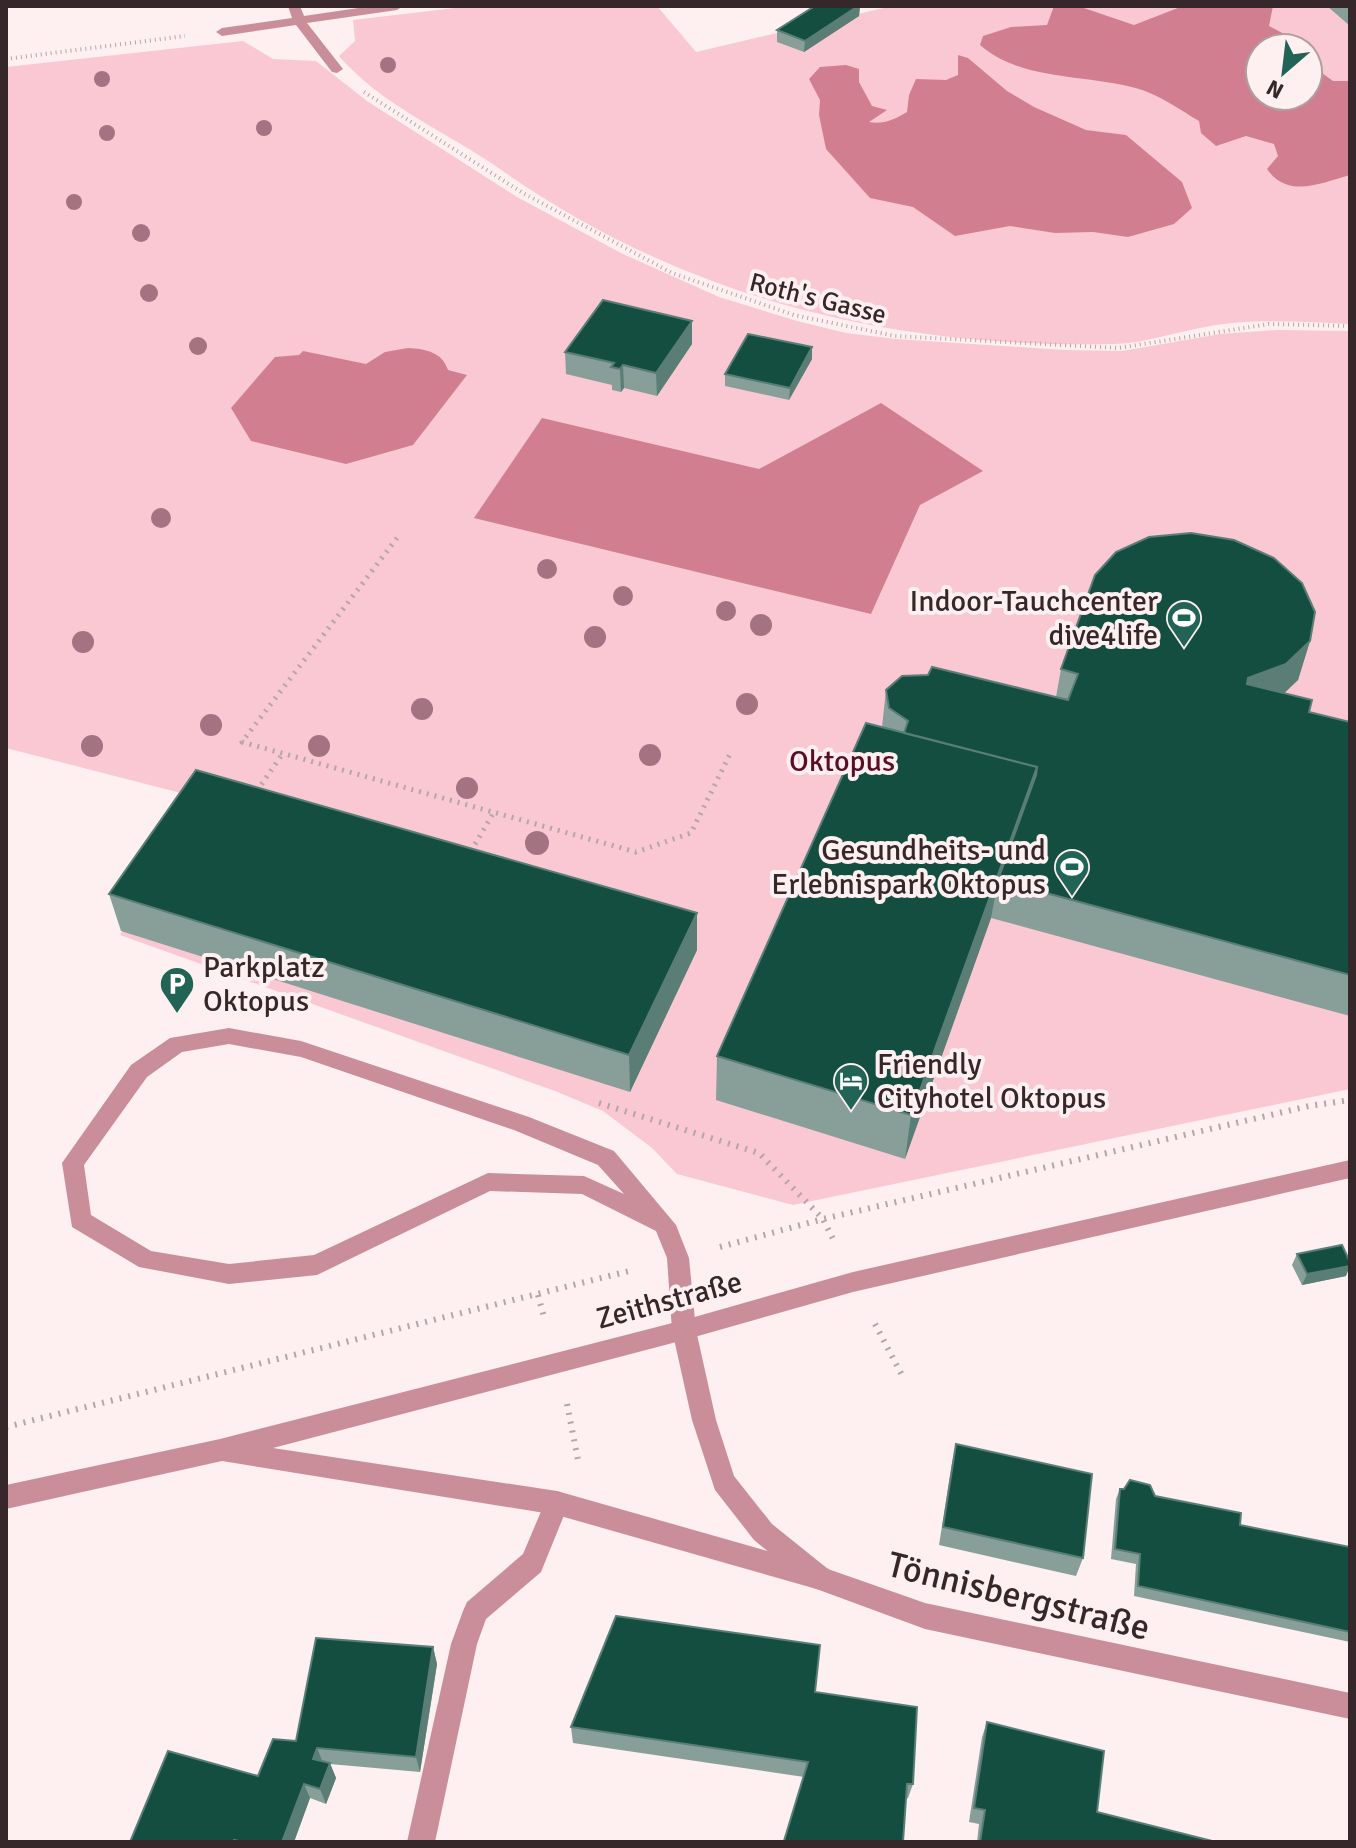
<svg xmlns="http://www.w3.org/2000/svg" width="1356" height="1848" font-family="Signika,sans-serif">
<style>
.green{fill:#fac8d2;fill-rule:evenodd}
.water{fill:#d27e91;fill-rule:evenodd}
.lines{fill:none;stroke-linecap:round;stroke-linejoin:round}
.path-far2{stroke:#b4a6a8;stroke-width:4;stroke-dasharray:1 4;stroke-linecap:butt}
.path-far1{stroke:#b4a6a8;stroke-width:5;stroke-dasharray:2 6;stroke-linecap:butt}
.path{stroke:#b4a6a8;stroke-width:6;stroke-dasharray:2 7;stroke-linecap:butt}
.service{fill:#ca8e9a;fill-rule:evenodd}
.minor{fill:#ca8e9a;fill-rule:evenodd}
.tertiary{fill:#ca8e9a;fill-rule:evenodd}
.tree{fill:#a37382}
.wall{fill:#889e99}
.shaded-wall{fill:#5a7e76}
.building{fill:#134e41;stroke:#5a7e76;stroke-width:2}
.labels{text-anchor:middle;stroke-width:8;stroke-linejoin:round;paint-order:stroke}
.far-street-label{font-size:26px;fill:#35272a;stroke:#feeff1}
.poi-label{font-size:30px;fill:#35272a;stroke:#feeff1;text-anchor:end}
.park-label{font-size:30px;fill:#590d28;stroke:#feeff1}
.street-label{font-size:30px;fill:#35272a;stroke:#feeff1}
.near-street-label{font-size:36px;fill:#35272a;stroke:#feeff1}
</style>
<rect width="100%" height="100%" fill="#feeff1"/>
<path class="green" d="M472,6H657L696,52L892,6H1350V324C1303,322 1251,318 1205,327C1175,332 1146,343 1115,344C890,349 682,298 497,167C445,131 381,105 339,56L355,41L353,20ZM1260,48H1308V96H1260Z
M243,41L273,59L316,61L367,101L517,197L621,253L719,297L797,321L846,333L896,339L1065,350L1122,351L1220,334L1277,330L1350,331V1089L793,1205L677,1174L652,1148L603,1111L555,1091L120,935L204,799L6,748V67Z"/>
<path class="water" d="M1054,6H1078L1134,25L1183,6H1273L1269,26L1311,48L1318,60L1315,68L1333,81H1350V175C1321,183 1288,199 1267,169L1278,156L1274,144L1246,136L1216,146L1201,133L1199,121C1182,111 1164,98 1145,91C1092,73 1023,83 980,45L983,36L1011,27L1047,25ZM1260,48H1308V96H1260Z
M958,55L968,58L1007,91L1034,107L1086,130L1126,135L1182,182L1192,208L1174,224L1128,237L1093,232L1055,233L1010,226L955,236L913,207L870,198L826,149L819,115L820,100L809,79L820,67L846,65L859,69V82L872,106L887,110L869,122C882,125 896,119 907,112L909,95L916,79L946,80L958,75Z
M408,348C426,349 442,352 448,370L467,375L413,445L346,464L251,441L231,408L275,357L299,355L303,351L366,364L385,352Z
M881,403L983,471L920,505L871,614L474,518L542,418L759,469Z"/>
<g class="lines">
<path class="path-far2" d="M6,59L185,36
M364,92L523,193L672,273L794,315L895,336L1118,348L1269,324L1350,326"/>
<path class="path-far1" d="M397,538L242,742L636,852L691,833L730,754
M257,791L283,753
M471,851L494,812"/>
<path class="path" d="M599,1103L759,1153L823,1219L835,1243
M720,1247L823,1219L1309,1106L1350,1100
M538,1295L545,1321
M875,1324L904,1379
M567,1404L578,1460
M6,1427L633,1270"/>
<path class="service" d="M229,1028L301,1041L529,1117L614,1151L676,1225L689,1258L696,1330L692,1337L684,1340L676,1337L672,1330L667,1258L656,1231L582,1194L490,1191L317,1275L229,1284L139,1267L72,1227L62,1163L131,1065L170,1038ZM229,1044L301,1057L514,1130L598,1165L624,1194L584,1176L488,1173L314,1255L229,1264L151,1251L91,1215L84,1165L147,1077L182,1052Z
M557,1491L566,1495L569,1503L541,1572L486,1619L477,1644L435,1842H407L451,1644L463,1611L467,1602L523,1554L548,1495Z"/>
<path class="minor" d="M288,6H300L304,16L372,6H403L397,10L307,23L343,69L337,73L332,72L296,25L222,36L216,32L222,28L292,18Z
M684,1320L692,1323L696,1330L716,1420L734,1476L772,1524L828,1569L925,1603L1350,1693V1719L925,1629L811,1587L754,1540L715,1490L692,1420L672,1330L676,1323Z"/>
<path class="tertiary" d="M1350,1160V1178L853,1292L684,1340L273,1448L557,1491L820,1566L829,1569L833,1578L829,1587L820,1590L557,1515L222,1461L6,1509V1485L220,1439L684,1320L853,1272Z"/>
</g>
<g class="tree">
<circle cx="388" cy="65" r="8"/>
<circle cx="102" cy="79" r="8"/>
<circle cx="264" cy="128" r="8"/>
<circle cx="107" cy="133" r="8"/>
<circle cx="74" cy="202" r="8"/>
<circle cx="141" cy="233" r="9"/>
<circle cx="149" cy="293" r="9"/>
<circle cx="198" cy="346" r="9"/>
<circle cx="161" cy="518" r="10"/>
<circle cx="547" cy="569" r="10"/>
<circle cx="623" cy="596" r="10"/>
<circle cx="726" cy="611" r="10"/>
<circle cx="761" cy="625" r="11"/>
<circle cx="595" cy="637" r="11"/>
<circle cx="83" cy="642" r="11"/>
<circle cx="747" cy="704" r="11"/>
<circle cx="422" cy="709" r="11"/>
<circle cx="211" cy="725" r="11"/>
<circle cx="92" cy="746" r="11"/>
<circle cx="319" cy="746" r="11"/>
<circle cx="650" cy="755" r="11"/>
<circle cx="467" cy="788" r="11"/>
<circle cx="537" cy="843" r="12"/>
</g>
<path class="wall" d="M815,6H860L859,16L804,52L777,42V30Z
M1327,6H1350V26Z
M692,321V344L657,396L624,388L621,392L612,390V385L566,374L565,352Z
M812,347V359L789,400L725,386V374Z
M1310,641L1298,680L1284,693L1309,712L1350,722V1016L991,918L905,1159L716,1100L717,1056L882,727L886,690L928,675L1056,697L1061,669Z
M109,894L697,950L630,1092L121,931Z
M1297,1254L1346,1276L1302,1285L1292,1265Z
M956,1444L1083,1558L1076,1576L939,1545L952,1463Z
M1120,1489L1155,1496L1240,1525L1350,1547V1642L1134,1596L1136,1564L1111,1559L1116,1499Z
M433,1647L437,1664L420,1772L330,1764L336,1778L326,1804L310,1798L294,1842H130L258,1776L296,1741Z
M815,1692L913,1784L908,1798L906,1799L903,1842H784L804,1777L573,1743L571,1727Z
M987,1722L1097,1812L1216,1842H977L979,1824L969,1822L982,1737Z"/>
<path class="shaded-wall" d="M858,6H860L859,16L804,52L805,41Z
M692,321V344L657,396L656,373Z
M812,347V359L789,400L790,388Z
M623,365L624,388L621,392L620,369Z
M1310,641L1298,680L1274,703L1237,717L1248,678Z
M1037,767L1028,814L998,880L991,918L905,1159L911,1115Z
M697,913V950L630,1092L629,1055Z
M1350,1266L1346,1276L1302,1285L1307,1274Z
M433,1647L437,1664L420,1772L416,1757Z
M317,1748L323,1763L313,1759Z
M330,1763L336,1778L326,1804L320,1789Z
M304,1784L310,1798L294,1842H282Z"/>
<path class="building" d="M815,6H858L805,41L777,30Z
M603,300L692,321L656,373L623,365L620,369L611,367L614,363L565,352Z
M748,334L812,347L790,388L725,374Z
M1191,533L1234,540L1274,558L1302,583L1315,612L1310,641L1286,664L1248,678L1247,684L1312,700L1309,712L1350,722V975L998,880L1036,775L1037,767L904,733L908,721L889,708L886,690L902,676L928,675L932,667L1068,700L1078,674L1061,669L1095,575L1116,552L1149,537Z
M866,723L1037,767L911,1115L717,1056Z
M196,770L697,913L629,1055L109,894Z
M1342,1245L1350,1262V1266L1307,1274L1297,1254Z
M956,1444L1092,1474L1083,1558L943,1527Z
M1130,1480L1150,1485L1155,1496L1241,1513L1240,1525L1350,1547V1632L1138,1586L1140,1554L1115,1549L1120,1489H1124Z
M616,1616L820,1645L815,1692L917,1707L913,1784H907L903,1842L784,1841L808,1762L571,1727Z
M316,1638L433,1647L416,1757L317,1748L313,1759L330,1763L320,1789L304,1784L282,1842H243L234,1840L233,1842H130L168,1751L258,1776L273,1739L296,1741Z
M987,1722L1104,1751L1097,1812L1216,1842H980L985,1810L974,1808Z"/>
<defs>
<symbol id="stadium-pin" viewBox="-11 -11 22 30"><path d="M0 17L-7.5 6A9.5 9.5 0 1 1 7.5 6Z" fill="#216455" stroke="#feeff1"/><path d="M0-5a6.5 5 0 1 0 0 10a6.5 5 0 1 0 0-10ZM-3.5-1.8h7v3.6h-7Z" fill="#fff"/></symbol>
<symbol id="parking-pin" viewBox="-11 -11 22 30"><path d="M0 17L-7.5 6A9.5 9.5 0 1 1 7.5 6Z" fill="#216455" stroke="#feeff1"/><path d="M-3.5-5.5H1a3.5 3.5 0 0 1 0 7H-1V5.5H-3.5ZM-1-3.4V-.6H.8a1.4 1.4 0 0 0 0-2.8Z" fill="#fff"/></symbol>
<symbol id="hotel-pin" viewBox="-11 -11 22 30"><path d="M0 17L-7.5 6A9.5 9.5 0 1 1 7.5 6Z" fill="#216455" stroke="#feeff1"/><path d="M-6-4.5h1.5V1H6V5H4.5V3h-9V5H-6ZM-4 0a1.8 1.8 0 1 1 3.6 0ZM.5 0V-2.5h3Q6-2.5 6 0Z" fill="#fff"/></symbol>
</defs>
<g fill-rule="evenodd">
<use href="#stadium-pin" x="1164" y="598" width="40" height="54"/>
<use href="#stadium-pin" x="1052" y="847" width="40" height="54"/>
<use href="#parking-pin" x="157" y="964" width="40" height="54"/>
<use href="#hotel-pin" x="831" y="1061" width="40" height="54"/>
</g>
<g class="labels">
<g class="far-street-label">
<text transform="translate(818 298) rotate(14)" y="9">Roth's Gasse</text>
</g>
<g class="poi-label">
<text x="1158" y="611">Indoor-Tauchcenter<tspan x="1158" dy="34">dive4life</tspan></text>
<text x="1046" y="860">Gesundheits- und<tspan x="1046" dy="34">Erlebnispark Oktopus</tspan></text>
<text x="203" y="977" text-anchor="start">Parkplatz<tspan x="203" dy="34">Oktopus</tspan></text>
<text x="877" y="1074" text-anchor="start">Friendly<tspan x="877" dy="34">Cityhotel Oktopus</tspan></text>
</g>
<g class="park-label">
<text x="842" y="771">Oktopus</text>
</g>
<g class="street-label">
<text transform="translate(669 1300) rotate(-15)" y="10">Zeithstraße</text>
</g>
<g class="near-street-label">
<text transform="translate(1019 1595) rotate(14)" y="13">Tönnisbergstraße</text>
</g>
</g>
<rect width="1356" height="1848" fill="none" stroke="#35272a" stroke-width="16"/>
<g transform="translate(1284 72) rotate(208)"><circle r="38" fill="#feeff1" stroke="#ae9fa1" stroke-width="2"/>
<path d="M0-6L14 30L0 20L-14 30Z" fill="#216455"/>
<text y="-12" font-size="22" font-weight="bold" text-anchor="middle" fill="#35272a">N</text>
</g>
</svg>
